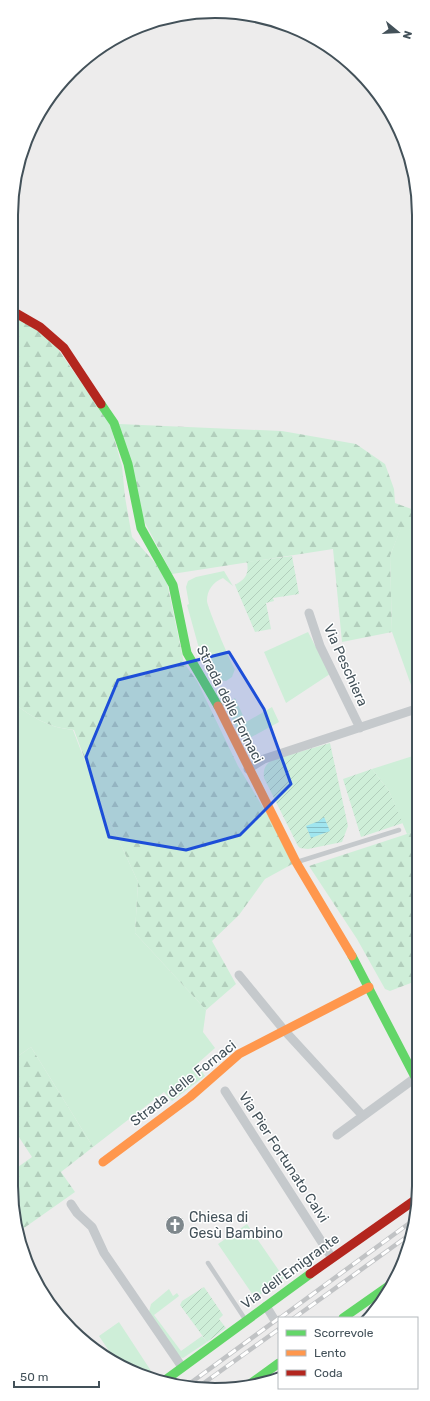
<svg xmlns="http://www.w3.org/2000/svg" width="430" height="1401" font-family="Rubik,sans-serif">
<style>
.grass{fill:#ceeed8}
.forest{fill:url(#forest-firs)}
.garden{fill:url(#garden-furrows)}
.water{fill:url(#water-rules)}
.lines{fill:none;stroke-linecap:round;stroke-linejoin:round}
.lane{stroke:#c5c9cc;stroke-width:4.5}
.street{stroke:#c5c9cc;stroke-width:9}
.fast{stroke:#63d668;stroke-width:9}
.slow{stroke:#ff974d;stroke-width:9}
.jam{stroke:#b3261e;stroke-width:9}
.rail-casing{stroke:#c1c3c5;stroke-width:4.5}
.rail{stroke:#fff;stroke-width:3;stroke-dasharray:9;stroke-linecap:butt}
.marked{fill:#1d4ed8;fill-opacity:0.2;stroke:#1d4ed8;stroke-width:3;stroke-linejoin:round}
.labels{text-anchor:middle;stroke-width:3;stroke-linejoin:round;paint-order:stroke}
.street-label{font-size:14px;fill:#435159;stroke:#fff}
.poi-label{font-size:14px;fill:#435159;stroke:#fff;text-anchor:start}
.rim{fill:none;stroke:#435159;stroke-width:2}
</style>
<defs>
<pattern id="forest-firs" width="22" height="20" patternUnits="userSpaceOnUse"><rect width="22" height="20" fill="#ceeed8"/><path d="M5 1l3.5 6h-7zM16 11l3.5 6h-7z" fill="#b2cebc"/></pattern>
<pattern id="garden-furrows" width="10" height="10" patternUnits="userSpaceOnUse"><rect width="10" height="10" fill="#ceeed8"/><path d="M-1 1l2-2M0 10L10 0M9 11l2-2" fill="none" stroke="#b2cebc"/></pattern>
<pattern id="water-rules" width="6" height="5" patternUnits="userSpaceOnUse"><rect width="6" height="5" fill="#a0e5ef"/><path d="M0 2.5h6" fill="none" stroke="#84bcc5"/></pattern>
</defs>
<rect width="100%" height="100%" fill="#edecec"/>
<path class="grass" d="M401,527L416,531V699L392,632L390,556Z
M224,571L233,586L223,578C213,582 207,590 207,601C207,606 231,664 235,669L232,677L226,681L215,680L200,652L187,605L189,604L186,587L188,581L196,577Z
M308,632L330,674L286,703L264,652Z
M235,698L246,722L272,707L279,722L246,740L239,734L226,704Z
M13,703C34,718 47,727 73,730L98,795L138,882L135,933L206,1010L203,1032L215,1048L197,1064L205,1076L172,1101L164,1092L93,1147L31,1047L11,1061Z
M416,755V831L407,834L389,791L372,769Z
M247,1224L284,1278L255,1298L218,1244Z
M169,1289L173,1296L177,1293L179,1296L154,1315L181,1351L202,1336L207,1342L183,1358L179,1357L149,1312L151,1304Z
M119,1322L155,1377L154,1378C118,1367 120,1367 99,1336Z"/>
<path class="forest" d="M14,316L51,339L110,424L122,466L125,497L132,537L156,564L167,583L184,663L197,681L238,766L296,862L265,879L239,915L212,941L236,984L206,1010L135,933L138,882L98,795L74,730C47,727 34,718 13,703Z
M119,424L282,431L356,444L385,464L394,489L395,503L417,511L416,531L401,528L390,556L392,632L342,642L333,549L172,574L143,519Z
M416,831V981L390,991L385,989L357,939L309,866Z
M31,1047L93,1147L61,1172L75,1192L24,1228C13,1213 11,1191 11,1172L32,1157L11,1125V1061Z"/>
<path class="garden" d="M292,556L299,594L273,598L274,601L266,603L271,629L255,632L235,585C246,579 249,574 247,562Z
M330,743L348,826L342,842L308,849L300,848L298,846L264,778C263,769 265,765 272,760Z
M372,769L389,791L403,823L361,837L343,779Z
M204,1287L223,1315L219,1319L226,1328L207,1342L180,1305L182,1301Z"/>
<path class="water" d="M324,817L330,831L311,838L306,826L319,821Z"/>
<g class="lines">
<path class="lane" d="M297,862L399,830
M208,1263L245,1319"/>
<path class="street" d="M309,613L320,646L360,728
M248,769L264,759L416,709
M239,975L284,1030L363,1116
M225,1091L332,1258
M337,1135L415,1078
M71,1204L77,1213L92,1227L104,1253L182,1367
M266,1306L274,1319"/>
<path class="fast" d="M101,404L114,423L128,464L141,528L173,585L187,653L218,706
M352,956L415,1077
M343,1318L390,1285
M164,1381L310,1274
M250,1384L279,1363"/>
<path class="slow" d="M218,706L296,862L352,956
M103,1162L190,1097L239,1054L369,987"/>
<path class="jam" d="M14,312L40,327L64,348L101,404
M310,1274L415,1200"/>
<defs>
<path id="rail" d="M280,1318L415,1219
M294,1318L412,1233
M185,1387L279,1318
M197,1388L279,1329"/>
</defs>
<use href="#rail" class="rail-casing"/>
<use href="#rail" class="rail"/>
</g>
<path class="marked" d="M229,652L264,709L291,784L240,835L186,850L109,837L86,757L118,680Z"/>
<defs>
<symbol id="church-disc" viewBox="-11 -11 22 22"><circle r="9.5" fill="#7e878c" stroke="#fff"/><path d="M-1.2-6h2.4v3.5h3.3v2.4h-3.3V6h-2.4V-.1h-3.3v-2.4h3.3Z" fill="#fff"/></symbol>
</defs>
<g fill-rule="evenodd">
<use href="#church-disc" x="164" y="1214" width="22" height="22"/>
</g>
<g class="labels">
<g class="street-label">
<text transform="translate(346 665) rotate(66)" y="5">Via Peschiera</text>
<text transform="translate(230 704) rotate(63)" y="5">Strada delle Fornaci</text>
<text transform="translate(183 1083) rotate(-38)" y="5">Strada delle Fornaci</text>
<text transform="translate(284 1157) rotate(57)" y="5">Via Pier Fortunato Calvi</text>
<text transform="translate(290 1271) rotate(-36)" y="5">Via dell'Emigrante</text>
</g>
<g class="poi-label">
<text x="189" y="1222">Chiesa di<tspan x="189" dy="16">Gesù Bambino</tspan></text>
</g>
</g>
<path d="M0 0H430V1401H0ZM215 18H215A197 197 0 0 1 412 215V1186A197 197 0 0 1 215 1383H215A197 197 0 0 1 18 1186V215A197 197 0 0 1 215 18Z" fill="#fff" fill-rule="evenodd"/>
<path class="rim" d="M215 18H215A197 197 0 0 1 412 215V1186A197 197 0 0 1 215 1383H215A197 197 0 0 1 18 1186V215A197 197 0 0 1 215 18Z"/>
<rect x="278" y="1317" width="140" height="72" fill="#ffffff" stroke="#b4b9bd"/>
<rect x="286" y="1330" width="20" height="6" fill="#63d668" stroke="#b4b9bd"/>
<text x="314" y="1337" font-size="12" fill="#435159">Scorrevole</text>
<rect x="286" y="1350" width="20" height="6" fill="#ff974d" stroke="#b4b9bd"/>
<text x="314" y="1357" font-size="12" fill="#435159">Lento</text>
<rect x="286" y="1370" width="20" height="6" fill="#b3261e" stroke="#b4b9bd"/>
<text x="314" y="1377" font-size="12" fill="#435159">Coda</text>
<g transform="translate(398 32) rotate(108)" stroke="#ffffff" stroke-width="3" paint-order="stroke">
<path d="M0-3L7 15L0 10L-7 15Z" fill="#435159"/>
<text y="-6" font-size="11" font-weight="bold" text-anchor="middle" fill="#435159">N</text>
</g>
<path d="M14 1381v6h85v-6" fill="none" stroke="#435159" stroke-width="2"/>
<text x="20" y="1381" font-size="12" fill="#435159" stroke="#ffffff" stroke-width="3" paint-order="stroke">50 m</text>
</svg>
